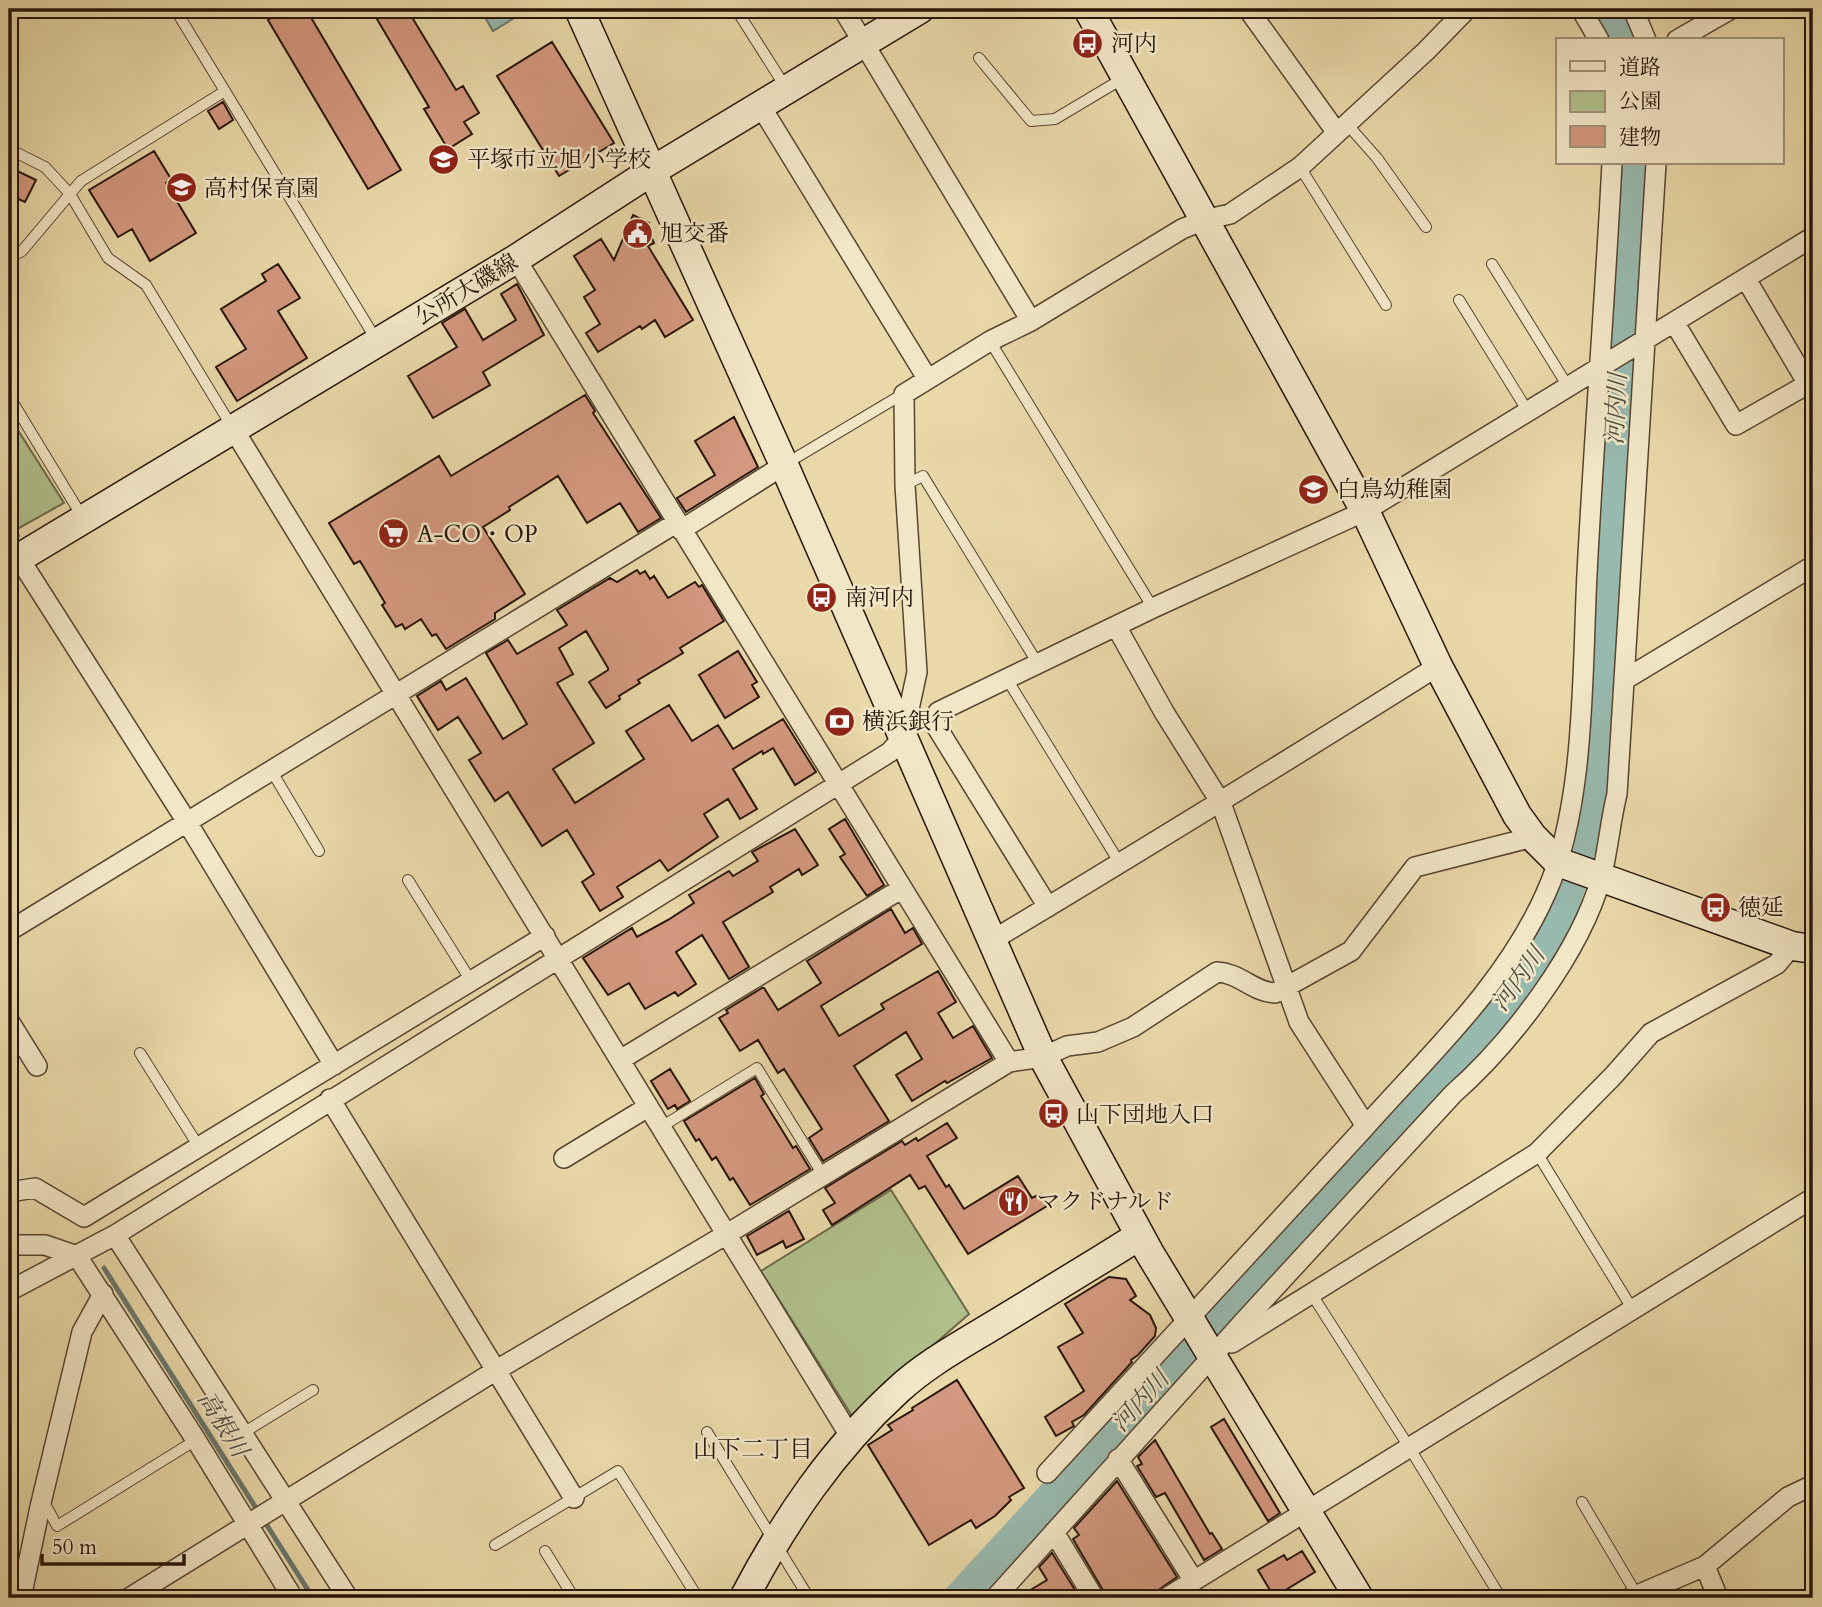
<svg xmlns="http://www.w3.org/2000/svg" width="1822" height="1607" font-family="Cardo,'Noto Serif JP',serif">
<style>
.green{fill:#b0c08c;stroke:#6b6a4b;stroke-width:2}
.water{fill:#98b9ae;stroke:#6a776c;stroke-width:2}
.lines{fill:none;stroke-linecap:round;stroke-linejoin:round}
.stream{stroke:#6a776c;stroke-width:5}
.river{stroke:#98b9ae;stroke-width:33}
.building{fill:#d3987f;stroke:#26140a;stroke-width:2}
.lane-casing{stroke:#574532;stroke-width:12}
.street-casing{stroke:#574532;stroke-width:22}
.secondary-casing{stroke:#26140a;stroke-width:31}
.lane{stroke:#f1e6c6;stroke-width:10}
.street{stroke:#f1e6c6;stroke-width:19}
.secondary{stroke:#f1e6c6;stroke-width:28}
.labels{text-anchor:middle;stroke-width:5;stroke-linejoin:round;paint-order:stroke}
.poi-label{font-size:23px;fill:#26140a;stroke:#f1e6c6;text-anchor:start}
.street-label{font-size:23px;fill:#26140a;stroke:#f1e6c6}
.water-label{font-size:24px;font-style:italic;fill:#4e4e43;stroke:#f1e6c6}
.neighbourhood-label{font-size:24px;fill:#26140a;stroke:#f1e6c6}
</style>
<rect width="100%" height="100%" fill="#e9d8a8"/>
<filter id="stains"><feTurbulence type="fractalNoise" baseFrequency=".00286" numOctaves="4"/><feColorMatrix values="0 0 0 0 .2 0 0 0 0 .09 0 0 0 0 .02 0 0 0 .5 -.17"/></filter>
<radialGradient id="worn" r=".72"><stop offset=".6" stop-color="#630" stop-opacity="0"/><stop offset="1" stop-color="#630" stop-opacity=".3"/></radialGradient>
<path class="green" d="M9,416L64,503L17,529L19,536L9,542Z
M891,1190L969,1314L852,1416L761,1271Z"/>
<path class="water" d="M480,9H522L524,12L493,31Z"/>
<g class="lines">
<path class="stream" d="M104,1268L313,1598"/>
<path class="river" d="M1604,9L1618,40
M960,1598L1487,1022C1501,1005 1517,990 1529,972C1566,919 1579,850 1593,789L1630,163"/>
</g>
<path class="building" d="M287,9H306L401,170L368,189L268,20Z
M371,9H407L456,90L463,86L479,113L464,122L472,134L448,149L424,109L429,107Z
M552,42L614,143L559,176L497,76Z
M223,102L233,120L219,129L208,111Z
M154,151L171,179L166,183L196,233L150,261L132,229L118,237L89,190Z
M9,167L36,180L25,202L9,195Z
M633,215L649,223L647,227L654,243L648,246L693,320L665,337L655,320L642,329L640,326L598,352L586,333L600,324L584,297L595,290L574,256L601,239L614,260Z
M278,264L300,298L278,311L307,358L237,401L216,367L246,349L221,309L266,281L262,274Z
M517,284L544,335L483,372L490,385L433,418L408,376L457,347L442,323L465,309L483,340L516,320L501,294Z
M585,395L595,411L593,413L661,518L638,532L620,503L587,523L558,476L509,507L510,510L483,527L525,594L495,613V619L446,649L436,634L432,636L421,619L405,629L402,624L396,627L382,605L385,603L360,561L354,564L329,523L439,456L451,476Z
M734,417L758,467L686,512L677,498L715,475L695,441Z
M637,570L640,574L645,571L650,579L654,576L668,598L695,582L699,587L702,585L724,621L680,648L683,653L638,680L640,683L619,696L620,699L606,708L589,682L608,670V668L586,631L559,648L573,674L557,683L594,743L553,769L575,803L644,759L626,731L669,705L692,741L718,725L733,749L783,719L816,772L795,785L773,748L763,754L762,751L733,769L757,809L740,819L728,799L704,814L718,837L668,871L660,860L617,887L623,897L600,911L582,882L594,874L567,830L542,846L508,792L495,801L469,760L481,753L458,717L438,730L417,696L441,681L446,690L466,678L503,739L527,724L486,653L508,640L517,654L567,625L557,610L610,578L617,582Z
M738,651L757,682L752,685L759,697L725,718L699,675Z
M845,819L884,885L867,896L840,857L845,854L829,829Z
M795,829L818,865L802,875L799,869L770,887L773,892L723,922L749,967L729,979L702,935L676,952L696,984L678,996L675,992L645,1009L629,983L608,995L583,958L632,928L637,937L668,920L694,903L689,895L729,871L733,876L758,861L752,852Z
M891,909L905,933L913,928L922,944L821,1006L839,1036L884,1009L881,1004L938,971L956,1002L938,1013L953,1038L973,1026L992,1058L947,1083L945,1081L912,1101L896,1075L922,1059L906,1032L854,1066L889,1121L823,1161L809,1138L822,1129L784,1069L778,1073L758,1040L740,1051L719,1018L728,1013L726,1010L762,988H764L778,1010L821,983L807,961Z
M670,1069L690,1101L677,1109L675,1105L668,1109L651,1081Z
M755,1078L764,1094L761,1096L793,1148L796,1146L810,1169L750,1205L733,1178L730,1180L716,1157L712,1160L699,1139L696,1141L684,1121Z
M947,1123L957,1138L927,1156L946,1187L949,1185L964,1209L1018,1176L1032,1198L1040,1194L1047,1206L968,1254L925,1186L919,1189L910,1175L832,1225L823,1210L835,1203L825,1188L902,1141L905,1145L916,1138L918,1141Z
M789,1211L804,1239L786,1248L783,1241L757,1255L747,1236Z
M1109,1277L1126,1279L1136,1296L1130,1300L1150,1315L1156,1328L1155,1336L1138,1355L1131,1360L1132,1362L1084,1415L1072,1422L1074,1426L1056,1436L1045,1417L1084,1391L1058,1347L1083,1333L1065,1304Z
M957,1380L1024,1488L1009,1497L1011,1500L995,1516L976,1528L971,1520L929,1545L868,1445L892,1430L888,1425L913,1410L912,1408Z
M1224,1419L1280,1513L1268,1521L1211,1427Z
M1155,1440L1210,1534L1212,1533L1222,1549L1204,1560L1165,1493L1156,1497L1137,1466L1142,1464L1138,1457Z
M1117,1481L1177,1577L1147,1598H1106L1104,1592L1073,1539L1079,1535L1074,1528Z
M1302,1551L1315,1572L1274,1597L1258,1570L1284,1555L1287,1560Z
M1052,1553L1080,1598H1017L1047,1580L1039,1567Z"/>
<g class="lines">
<defs>
<path id="lane" d="M175,9L377,341
M736,9L786,88
M979,58L1031,121L1055,119L1122,79
M1346,123L1377,158L1426,227
M9,149L45,167L70,194L108,258L146,285L232,427
M1300,167L1386,305
M9,258L22,251L81,181L225,91
M1492,264L1567,385
M1459,300L1527,410
M990,341L1153,608
M9,396L83,518
M787,463L903,394
M905,485L923,476L1038,664
M1007,679L1119,862
M271,770L319,851
M408,880L471,981
M140,1053L199,1147
M661,1127L757,1068L823,1175
M1537,1153L1633,1310
M1311,1293L1409,1447L1501,1598
M707,1432L809,1598
M243,1433L313,1390
M43,1500L57,1526L196,1440
M1582,1502L1637,1595
M495,1545L618,1471L698,1598
M545,1551L574,1598"/>
<path id="street" d="M843,9L1031,321
M1248,9L1337,133
M1581,9L1599,40
M1633,9L1646,40
M1677,40L1731,9
M760,105L927,378
M516,259L1009,1062
M1674,322L1736,425L1808,384L1746,279
M234,430L850,1436
M681,530L784,465
M19,558L187,822L334,1065
M1624,680L1813,566
M1048,907L933,721L938,712L1153,608L1365,511L1813,237
M9,931L676,523
M991,941C1141,851 1290,759 1438,666
M9,1021L37,1066
M620,1060L901,889
M330,1099L574,1498
M1366,1126C1431,1053 1506,984 1546,893C1586,805 1582,671 1587,574C1594,437 1605,300 1612,163
M564,1158L648,1107
M9,1192L35,1188L84,1217L545,936
M115,1235L348,1598
M9,1245H45L77,1256L196,1440L293,1598
M9,1291L115,1235L890,752L903,737L917,672L905,485L904,394L990,341L1031,321L1182,229L1204,220L1230,214L1300,167L1426,51L1467,9
M1232,1343L1537,1153L1613,1076L1651,1033L1777,964L1792,946
M1118,1459L1194,1581
M1047,1473L1366,1126L1299,1022L1221,803L1164,712L1116,626
M1054,1532L1094,1598
M1705,1566L1718,1598
M21,1598L40,1507L82,1332L103,1294
M129,1598L495,1371L727,1234L1009,1062L1043,1057L1067,1046L1098,1042L1133,1027L1217,972C1240,973 1253,992 1275,993L1351,951L1415,867L1533,837
M995,1598L1244,1321L1453,1094C1511,1043 1580,953 1601,878C1608,851 1610,822 1617,794L1656,163
M1166,1598L1813,1198
M1630,1598L1705,1566L1788,1497L1813,1485"/>
<path id="secondary" d="M579,9L784,465L1043,1057L1149,1252L1359,1598
M1088,9L1365,511L1438,666L1517,815L1533,837L1558,862L1792,946L1813,949
M9,564L516,259L652,171L920,9
M744,1598C785,1520 832,1450 898,1390C926,1364 961,1345 994,1325C1043,1295 1091,1266 1139,1236"/>
</defs>
<use href="#lane" class="lane-casing"/>
<use href="#street" class="street-casing"/>
<use href="#secondary" class="secondary-casing"/>
<use href="#lane" class="lane"/>
<use href="#street" class="street"/>
<use href="#secondary" class="secondary"/>
</g>
<defs>
<symbol id="bus-disc" viewBox="-11 -11 22 22"><circle r="9.5" fill="#8f2418" stroke="#f1e6c6"/><path d="M-5-6H5V4H4V6H2V4H-2V6H-4V4H-5ZM-3.5-4V0h7V-4ZM-3.5 1.2v1.5H-2V1.2ZM2 1.2v1.5H3.5V1.2Z" fill="#fff"/></symbol>
<symbol id="school-disc" viewBox="-11 -11 22 22"><circle r="9.5" fill="#8f2418" stroke="#f1e6c6"/><path d="M0-5L7-2L0 1L-7-2ZM-4 1L0 2.5L4 1V4Q0 6-4 4Z" fill="#fff"/></symbol>
<symbol id="civic-disc" viewBox="-11 -11 22 22"><circle r="9.5" fill="#8f2418" stroke="#f1e6c6"/><path d="M-.6-6.5H3V-4.5H.6V-3L4-1V1h2V6H-6V1h2V-1L-.6-3ZM-1.2 2.5V6h2.4V2.5Z" fill="#fff"/></symbol>
<symbol id="supermarket-disc" viewBox="-11 -11 22 22"><circle r="9.5" fill="#8f2418" stroke="#f1e6c6"/><path d="M-6-5.5h2.5l.6 2H6L4.5 2H-2.5L-4.4-4H-6ZM-1.5 3.2a1.3 1.3 0 1 0 .1 0ZM3 3.2a1.3 1.3 0 1 0 .1 0Z" fill="#fff"/></symbol>
<symbol id="bank-disc" viewBox="-11 -11 22 22"><circle r="9.5" fill="#8f2418" stroke="#f1e6c6"/><path d="M-6-4H6V4H-6ZM0-2.3a2.3 2.3 0 1 0 0 4.6a2.3 2.3 0 1 0 0-4.6Z" fill="#fff"/></symbol>
<symbol id="restaurant-disc" viewBox="-11 -11 22 22"><circle r="9.5" fill="#8f2418" stroke="#f1e6c6"/><path d="M-5-6h1v4h1v-4h1v4h1v-4h1v5L-1.5 .5V6h-2V.5L-5-1ZM5-6V6H3V1.5H1.5Q1.5-4 5-6Z" fill="#fff"/></symbol>
</defs>
<g fill-rule="evenodd">
<use href="#bus-disc" x="1070" y="26" width="35" height="35"/>
<use href="#school-disc" x="426" y="142" width="35" height="35"/>
<use href="#school-disc" x="164" y="170" width="35" height="35"/>
<use href="#civic-disc" x="620" y="216" width="35" height="35"/>
<use href="#school-disc" x="1296" y="472" width="35" height="35"/>
<use href="#supermarket-disc" x="376" y="516" width="35" height="35"/>
<use href="#bus-disc" x="804" y="580" width="35" height="35"/>
<use href="#bank-disc" x="822" y="704" width="35" height="35"/>
<use href="#bus-disc" x="1698" y="890" width="35" height="35"/>
<use href="#bus-disc" x="1036" y="1096" width="35" height="35"/>
<use href="#restaurant-disc" x="996" y="1184" width="35" height="35"/>
</g>
<g class="labels">
<g class="poi-label">
<text x="1111" y="51">河内</text>
<text x="467" y="167">平塚市立旭小学校</text>
<text x="204" y="196">高村保育園</text>
<text x="660" y="241">旭交番</text>
<text x="1337" y="497">白鳥幼稚園</text>
<text x="417" y="542">A-CO・OP</text>
<text x="845" y="605">南河内</text>
<text x="862" y="729">横浜銀行</text>
<text x="1738" y="915">徳延</text>
<text x="1076" y="1122">山下団地入口</text>
<text x="1037" y="1209">マクドナルド</text>
</g>
<g class="street-label">
<text transform="translate(466 289) rotate(-31)" y="8">公所大磯線</text>
</g>
<g class="water-label">
<text transform="translate(1616 409) rotate(-87)" y="8">河内川</text>
<text transform="translate(1518 979) rotate(-54)" y="8">河内川</text>
<text transform="translate(1140 1401) rotate(-48)" y="8">河内川</text>
<text transform="translate(223 1424) rotate(58)" y="8">高根川</text>
</g>
<g class="neighbourhood-label">
<text x="753" y="1457">山下二丁目</text>
</g>
</g>
<rect width="1822" height="1607" fill="none" stroke="#e9d8a8" stroke-width="35"/>
<rect x="10" y="10" width="1801" height="1586" fill="none" stroke="#26140a" stroke-width="3.5"/>
<rect x="18" y="18" width="1787" height="1572" fill="none" stroke="#26140a" stroke-width="2"/>
<rect x="1556" y="38" width="228" height="126" fill="#f1e6c6" stroke="#a0927b" stroke-width="2"/>
<rect x="1570" y="61" width="35" height="10" fill="#f1e6c6" stroke="#a0927b" stroke-width="2"/>
<text x="1619" y="74" font-size="21" fill="#26140a">道路</text>
<rect x="1570" y="91" width="35" height="21" fill="#b0c08c" stroke="#a0927b" stroke-width="2"/>
<text x="1619" y="108" font-size="21" fill="#26140a">公園</text>
<rect x="1570" y="126" width="35" height="21" fill="#d3987f" stroke="#a0927b" stroke-width="2"/>
<text x="1619" y="144" font-size="21" fill="#26140a">建物</text>
<path d="M42 1554v10h142v-10" fill="none" stroke="#26140a" stroke-width="3.5"/>
<text x="52" y="1554" font-size="21" fill="#26140a" stroke="#f1e6c6" stroke-width="5" paint-order="stroke">50 m</text>
<rect width="100%" height="100%" filter="url(#stains)"/>
<rect width="100%" height="100%" fill="url(#worn)"/>
</svg>
